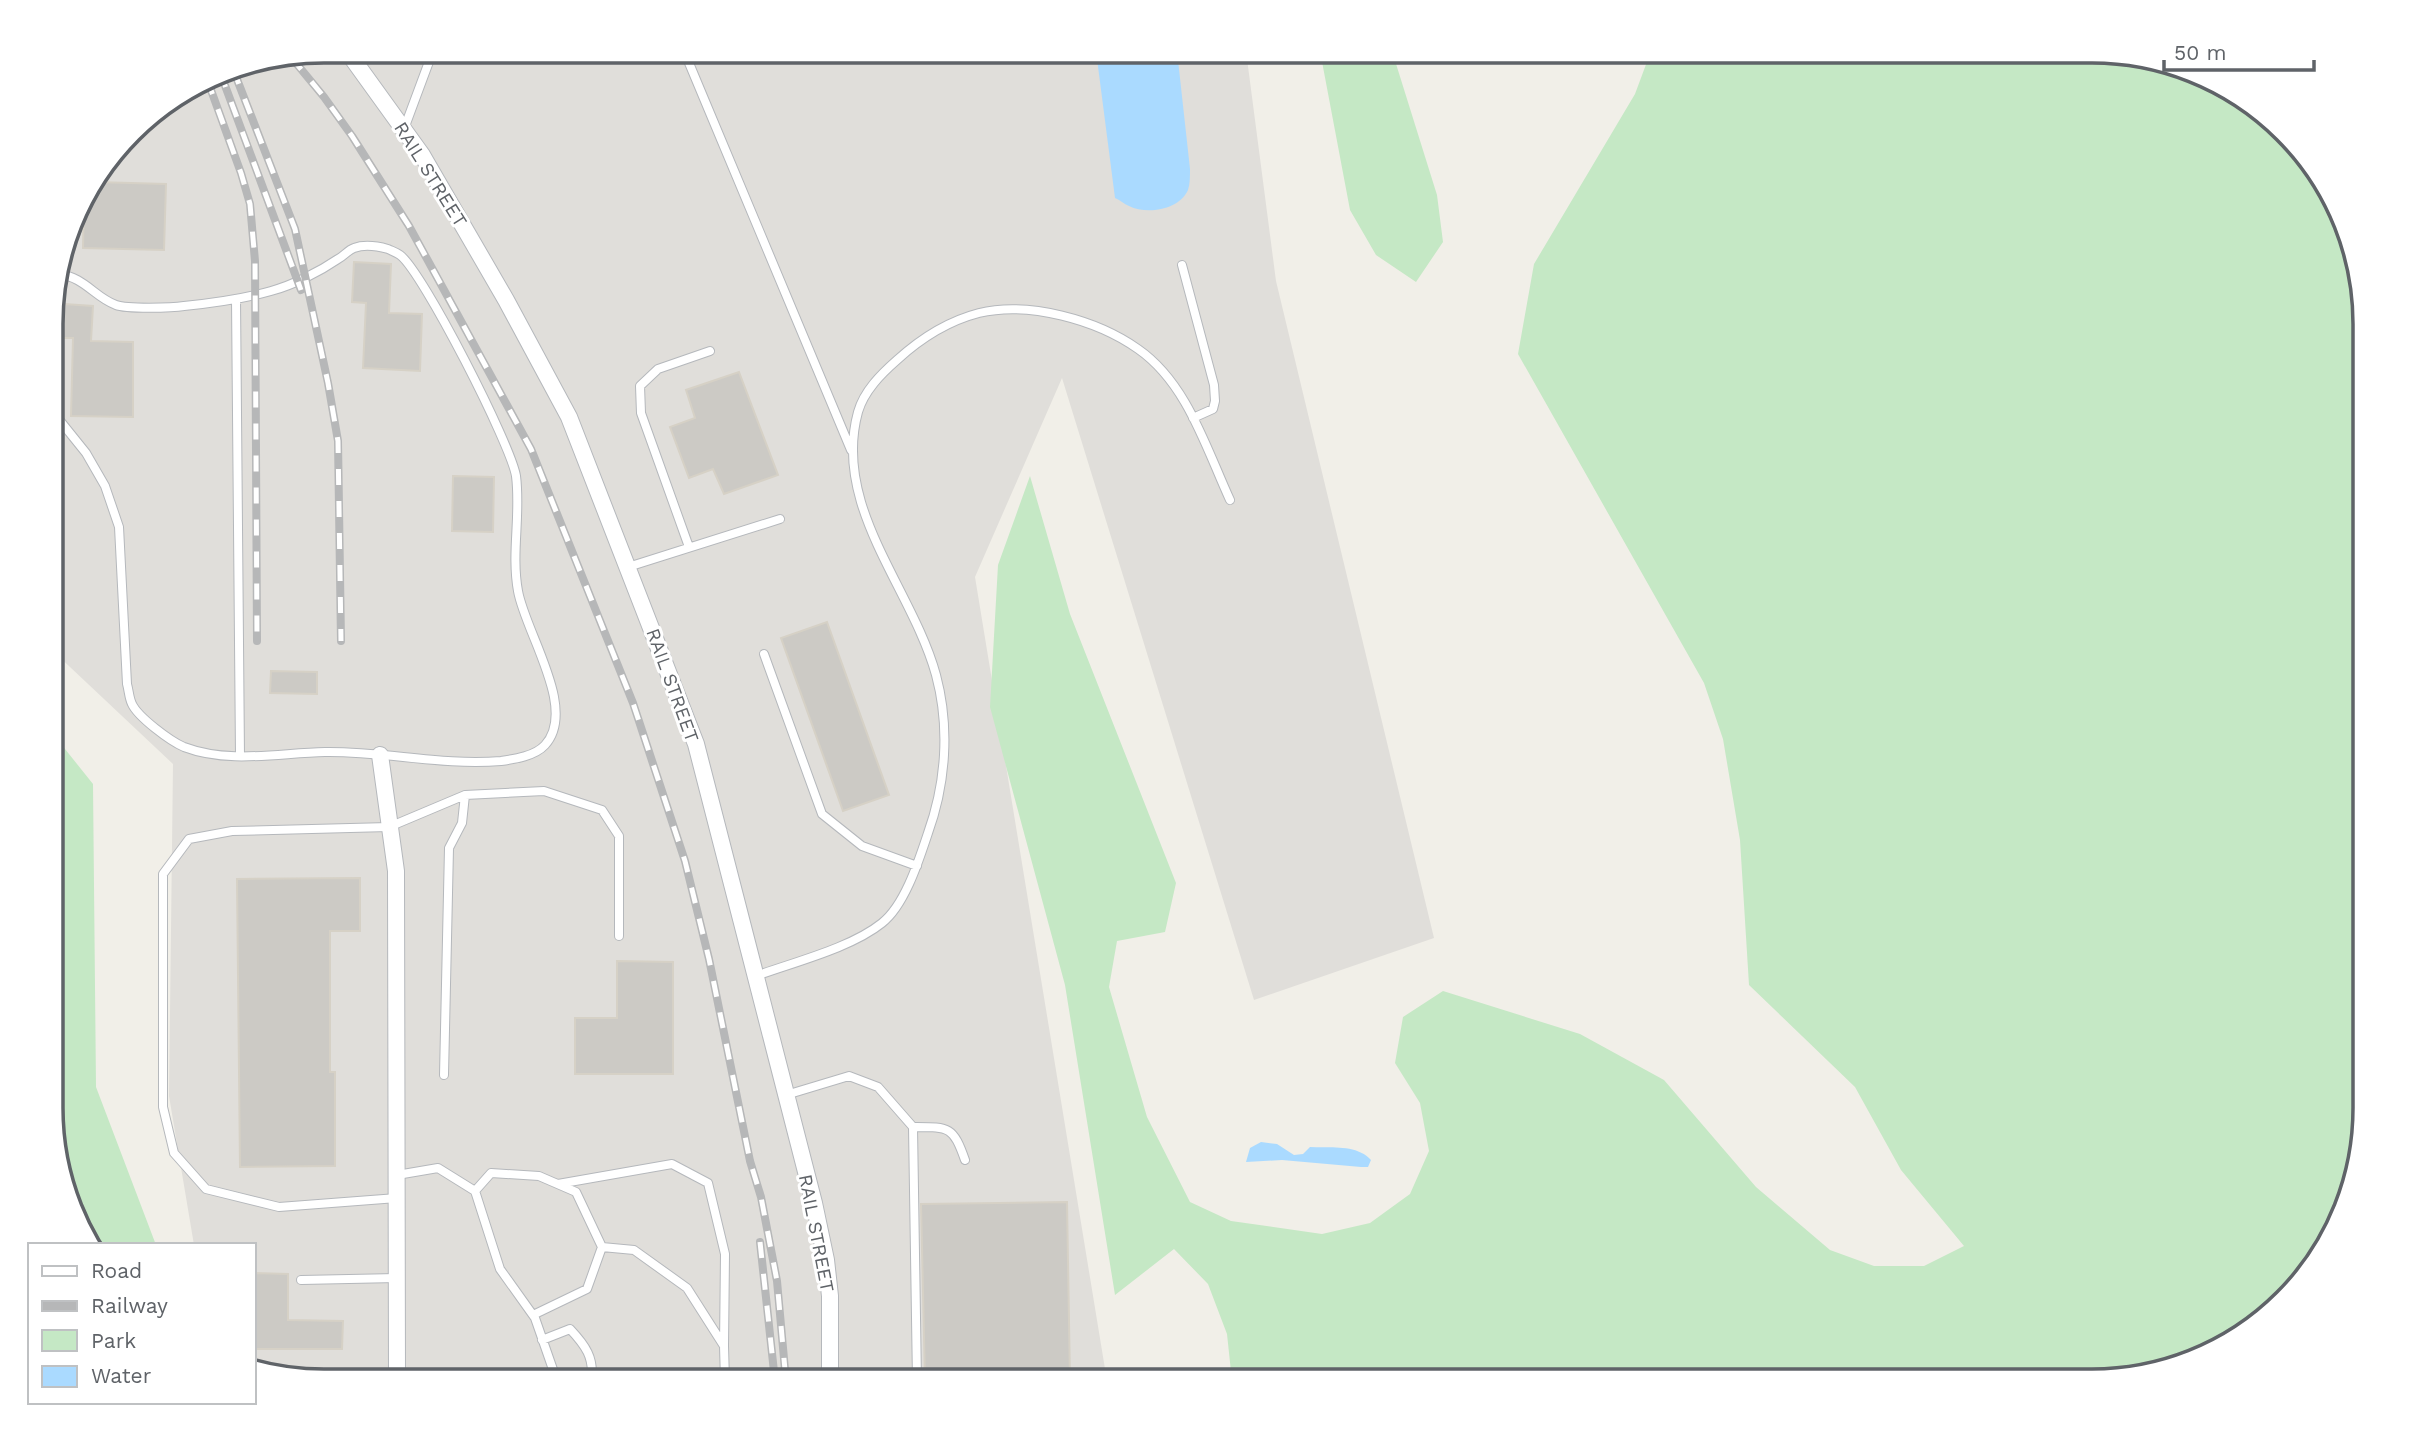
<svg xmlns="http://www.w3.org/2000/svg" width="2416" height="1432" font-family="'Work Sans',sans-serif">
<style>
.industrial{fill:#e0deda}
.green{fill:#c5e8c5}
.water{fill:#aadaff}
.building{fill:#cccac5;stroke:#d6d1c6;stroke-width:2}
.lines{fill:none;stroke-linecap:round;stroke-linejoin:round}
.service-casing{stroke:#b5b8bc;stroke-width:10}
.minor-casing{stroke:#b5b8bc;stroke-width:18}
.service{stroke:#fff;stroke-width:8}
.minor{stroke:#fff;stroke-width:16}
.rail-casing{stroke:#b6b7b8;stroke-width:8}
.rail{stroke:#fff;stroke-width:5;stroke-dasharray:16;stroke-linecap:butt}
.labels{text-anchor:middle;stroke-width:6;stroke-linejoin:round;paint-order:stroke}
.street-label{font-size:19px;fill:#5f6368;stroke:#fff}
.rim{fill:none;stroke:#5f6368;stroke-width:3.5}
</style>
<rect width="100%" height="100%" fill="#f1efe8"/>
<path class="industrial" d="M324,51H1246L1276,281L1434,938L1254,1000L1062,378L975,577L1107,1381H324L254,1372V1245H194L169,1096L173,764L53,651V289L79,203L144,119L220,71Z"/>
<path class="green" d="M1320,51H1392L1437,195L1443,242L1416,282L1376,255L1350,210Z
M1651,51H2092L2163,60L2229,88L2285,131L2328,187L2365,306V1125L2328,1245L2285,1301L2229,1344L2109,1381H1232L1227,1334L1208,1284L1174,1249L1115,1295L1065,985L990,707L998,565L1030,476L1070,614L1176,883L1165,932L1117,941L1109,987L1147,1117L1190,1202L1231,1221L1322,1234L1370,1223L1410,1194L1429,1151L1420,1103L1395,1063L1403,1017L1443,991L1580,1034L1664,1080L1756,1187L1830,1250L1874,1266H1924L1964,1246L1901,1170L1855,1087L1749,985L1740,840L1723,739L1704,683L1518,354L1534,264L1635,94Z
M53,734L93,784L96,1087L156,1245H91L53,1143Z"/>
<path class="water" d="M1096,51H1177L1190,169C1190,176 1190,184 1188,190C1179,210 1147,215 1129,206C1124,204 1120,200 1115,198Z
M1261,1142L1277,1144L1294,1155L1303,1154L1310,1147C1330,1148 1357,1144 1371,1160L1368,1167H1361L1282,1160L1246,1162L1250,1148Z"/>
<path class="building" d="M95,182L166,184L164,250L83,248L84,197Z
M354,262L391,264L389,313L422,314L420,371L363,368L366,303L352,302Z
M64,304L93,306L91,341L133,342V417L71,416L73,338H62Z
M739,372L778,475L724,494L713,469L689,478L670,427L695,418L686,390Z
M453,476L494,477L493,532L452,531Z
M827,622L889,795L843,811L781,638Z
M271,671L317,672V694L270,693Z
M360,878V931H330V1072H335V1166L240,1167L237,879Z
M617,961L673,962V1074H575V1018H617Z
M1067,1202L1070,1381H925L921,1204Z
M254,1273L288,1274V1320L343,1321L342,1349H254Z"/>
<g class="lines">
<defs>
<path id="service" d="M684,51L851,450
M404,129L433,51
M1182,265L1214,385L1215,401L1213,409L1193,418
M236,299L240,756
M53,412L86,453L105,486L119,527L127,684C129,691 129,698 132,704C138,717 170,741 184,747C229,764 278,753 325,752C384,751 442,766 501,761C515,759 535,756 545,745C578,709 525,632 518,591C511,553 521,515 516,476C511,445 423,272 400,255C396,252 392,251 388,249C377,246 365,244 354,248C348,250 344,256 338,259C319,272 293,285 271,291C243,299 213,303 184,306C172,308 126,309 116,305C94,297 85,277 58,274
M689,547L641,413L640,386L658,369L710,351
M628,567L780,519
M764,654L822,814L862,846L917,866
M756,976C794,962 851,948 882,923C905,905 919,860 928,833C946,783 950,727 936,675C912,588 832,507 858,412C864,391 881,374 897,360C920,339 948,321 979,313C1029,301 1097,320 1138,349C1187,383 1206,448 1230,500
M444,1075L449,848L462,823L465,795
M786,1095L849,1076L878,1087L913,1127L917,1381
M913,1127C949,1127 953,1126 965,1160
M397,1175L438,1168L475,1191L500,1269L535,1318L557,1381
M558,1184L672,1164L708,1183L725,1254L724,1346
M475,1191L491,1173L539,1176L576,1192L602,1247L587,1289L533,1315
M397,1198L279,1207L206,1189L174,1153L163,1107V874L189,839L232,831L389,827L465,795L544,791L602,810L619,836V936
M602,1247L634,1250L687,1288L724,1346L725,1381
M301,1280L397,1278
M542,1340L570,1329C585,1345 595,1358 591,1381"/>
<path id="minor" d="M347,51L422,155L506,300L569,417L696,744L814,1203L826,1260L830,1296V1381
M380,755L396,871L397,1381"/>
</defs>
<use href="#service" class="service-casing"/>
<use href="#minor" class="minor-casing"/>
<use href="#service" class="service"/>
<use href="#minor" class="minor"/>
<defs>
<path id="rail" d="M291,57L324,97L352,136L409,226L531,449L633,703L685,861L709,959L750,1161L761,1197L777,1281L786,1381
M233,69L295,229L328,383L338,441L341,641
M220,72L301,290
M207,79L241,173L250,204L255,261L257,641
M760,1242L775,1381"/>
</defs>
<use href="#rail" class="rail-casing"/>
<use href="#rail" class="rail"/>
</g>
<g class="labels">
<g class="street-label">
<text transform="translate(431 174) rotate(58)" y="7">RAIL STREET</text>
<text transform="translate(673 685) rotate(70)" y="7">RAIL STREET</text>
<text transform="translate(817 1233) rotate(79)" y="7">RAIL STREET</text>
</g>
</g>
<path d="M0 0H2416V1432H0ZM324 63H2092A261 261 0 0 1 2353 324V1108A261 261 0 0 1 2092 1369H324A261 261 0 0 1 63 1108V324A261 261 0 0 1 324 63Z" fill="#fff" fill-rule="evenodd"/>
<path class="rim" d="M324 63H2092A261 261 0 0 1 2353 324V1108A261 261 0 0 1 2092 1369H324A261 261 0 0 1 63 1108V324A261 261 0 0 1 324 63Z"/>
<rect x="28" y="1243" width="228" height="161" fill="#ffffff" stroke="#bfc1c3" stroke-width="2"/>
<rect x="42" y="1266" width="35" height="10" fill="#ffffff" stroke="#bfc1c3" stroke-width="2"/>
<text x="91" y="1278" font-size="21" fill="#5f6368">Road</text>
<rect x="42" y="1301" width="35" height="10" fill="#b6b7b8" stroke="#bfc1c3" stroke-width="2"/>
<text x="91" y="1313" font-size="21" fill="#5f6368">Railway</text>
<rect x="42" y="1330" width="35" height="21" fill="#c5e8c5" stroke="#bfc1c3" stroke-width="2"/>
<text x="91" y="1348" font-size="21" fill="#5f6368">Park</text>
<rect x="42" y="1366" width="35" height="21" fill="#aadaff" stroke="#bfc1c3" stroke-width="2"/>
<text x="91" y="1383" font-size="21" fill="#5f6368">Water</text>
<path d="M2164 60v10h150v-10" fill="none" stroke="#5f6368" stroke-width="3.5"/>
<text x="2174" y="60" font-size="21" fill="#5f6368" stroke="#ffffff" stroke-width="5" paint-order="stroke">50 m</text>
</svg>
